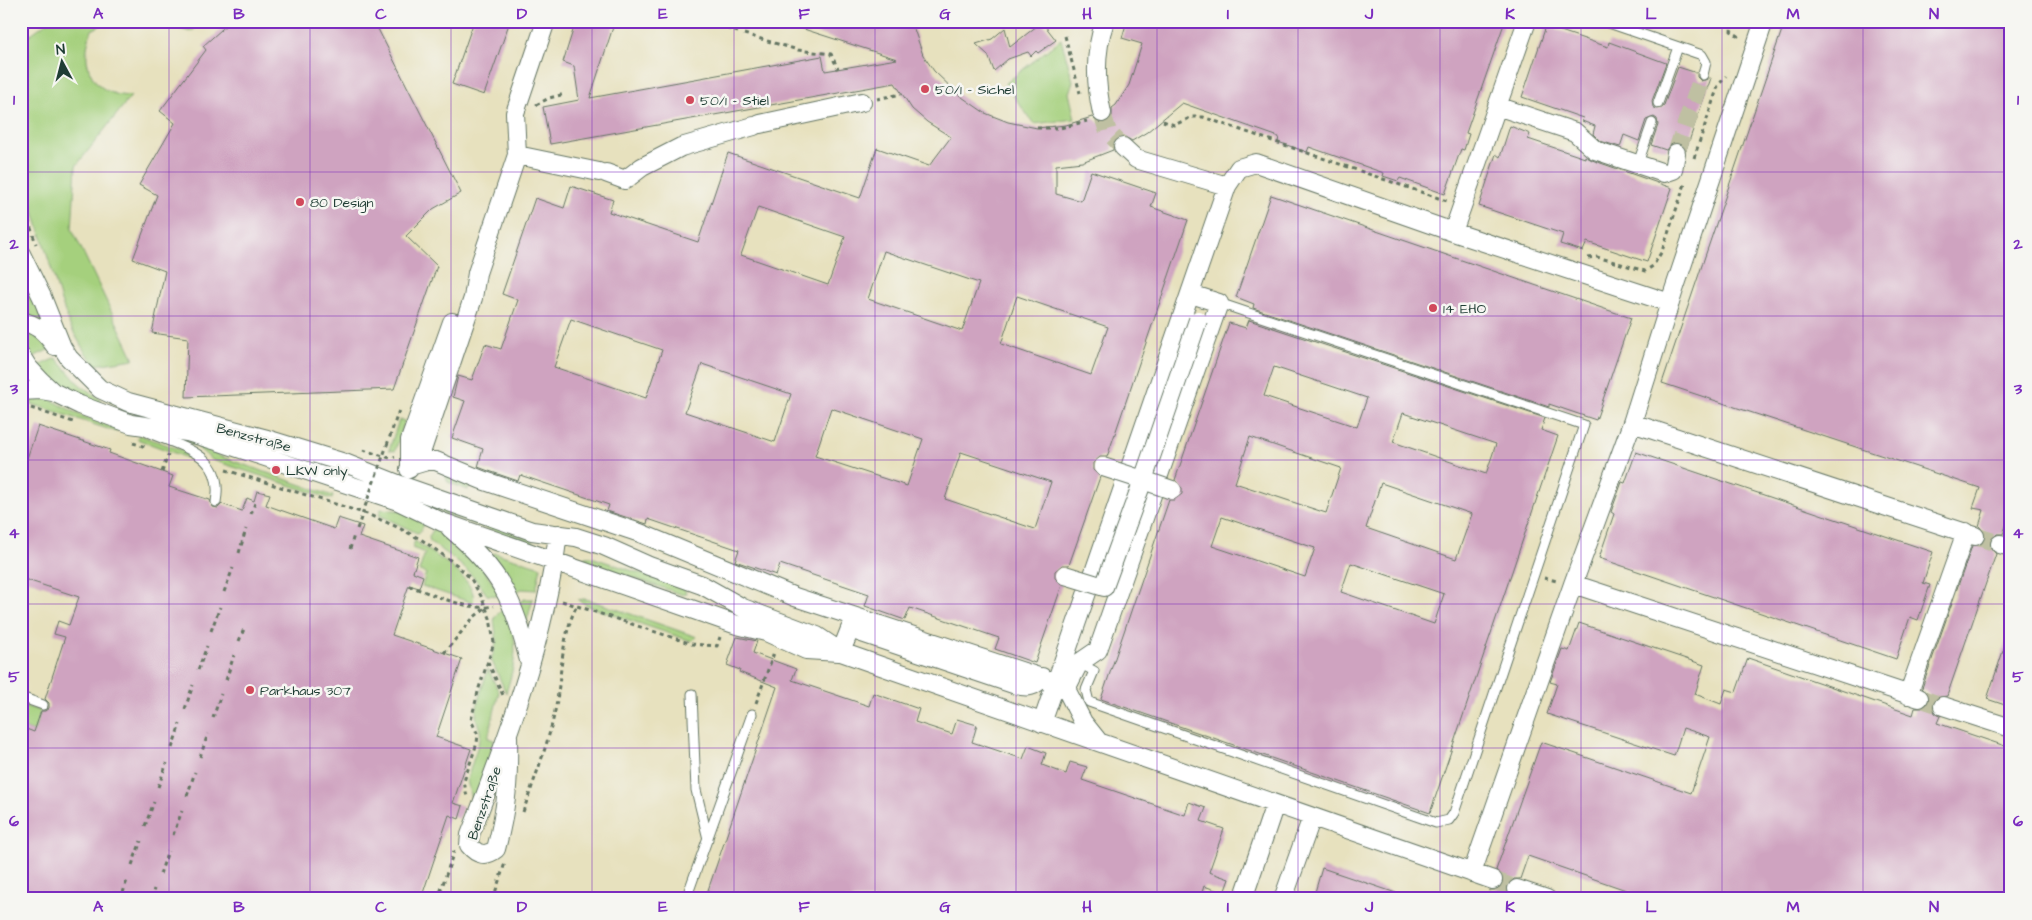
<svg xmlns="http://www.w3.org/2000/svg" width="2032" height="920" font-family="'Architects Daughter',sans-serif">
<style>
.green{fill:#a5d07d;stroke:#628658}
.building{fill:#cfa3c0;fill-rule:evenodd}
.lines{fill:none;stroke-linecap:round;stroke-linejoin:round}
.minor-tunnel{stroke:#bfc0a2;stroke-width:18;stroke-dasharray:18 9;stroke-linecap:butt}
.service-casing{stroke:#657664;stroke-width:11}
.minor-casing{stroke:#657664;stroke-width:20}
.path{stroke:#657664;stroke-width:3;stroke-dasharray:4 4;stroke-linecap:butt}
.service{stroke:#fff;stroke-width:9}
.minor{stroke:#fff;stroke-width:18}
.minor-bridge-casing{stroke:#657664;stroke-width:20;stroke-linecap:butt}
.path-bridge{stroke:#657664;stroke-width:3;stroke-dasharray:4 4;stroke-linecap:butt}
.minor-bridge{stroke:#fff;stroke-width:18}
.grid{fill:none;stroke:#7b2cbf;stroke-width:1;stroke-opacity:0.55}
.poi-dot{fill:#d1495b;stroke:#f6f6f2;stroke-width:2}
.labels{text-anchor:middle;stroke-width:5;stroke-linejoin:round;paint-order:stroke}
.poi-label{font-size:14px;fill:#1f3d34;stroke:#f6f6f2;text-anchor:start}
.street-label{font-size:14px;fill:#1f3d34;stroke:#f6f6f2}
.neatline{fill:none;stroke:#7b2cbf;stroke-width:2}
.grid-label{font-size:16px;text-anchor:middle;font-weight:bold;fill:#7b2cbf}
</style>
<rect width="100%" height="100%" fill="#f6f6f2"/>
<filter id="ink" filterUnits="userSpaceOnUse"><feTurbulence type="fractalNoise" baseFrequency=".02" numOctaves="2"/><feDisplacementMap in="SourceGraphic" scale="10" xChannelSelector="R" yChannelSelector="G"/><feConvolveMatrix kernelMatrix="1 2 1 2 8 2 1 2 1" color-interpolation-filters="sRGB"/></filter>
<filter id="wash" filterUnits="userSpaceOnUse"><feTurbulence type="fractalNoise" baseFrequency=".0096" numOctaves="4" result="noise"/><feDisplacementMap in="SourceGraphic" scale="20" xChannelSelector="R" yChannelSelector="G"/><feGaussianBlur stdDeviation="1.12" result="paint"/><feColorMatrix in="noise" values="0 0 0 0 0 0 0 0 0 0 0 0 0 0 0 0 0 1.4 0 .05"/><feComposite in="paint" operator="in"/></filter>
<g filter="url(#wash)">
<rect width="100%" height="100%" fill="#e7e1be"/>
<path class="green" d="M49,21H109L92,30C78,63 92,96 131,96L76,166L72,229L134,359L96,365L85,352L70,326L61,301L21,168V41Z
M152,21H203L191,32Z
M1061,39L1073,81L1069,93L1075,119L1034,124L1005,84Z
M26,290L30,291L46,322L23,315Z
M21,329L32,332L50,349L29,359L21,348Z
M56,358L79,384L100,399V403H97L61,387L36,367Z
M28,398L50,399L78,414L118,429L117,432L29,403Z
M399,420L405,421L395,451L389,450Z
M139,435L187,452L201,460L196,461L137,439Z
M171,437L207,445L219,456L333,496L332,499L212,460L196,446Z
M445,474L470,481L468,490L448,482L444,475Z
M443,505L532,540L534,544L441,513Z
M381,509L406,511L426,521L420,532L417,533L379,515Z
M435,526L475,558L502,596L487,595C472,572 453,557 430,542L429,537Z
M415,541C431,553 480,580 473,603L422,586L426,573L419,571L425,553L412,548Z
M495,553L541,567L536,590L522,589L513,593L492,555Z
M585,557H591L684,588L686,593L683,595L589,563L584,561Z
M525,599H533L526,624L518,603Z
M584,599L590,600L697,637L691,641L591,607L578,600Z
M508,607C517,646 518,654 506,693L491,659C494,652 497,644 496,636C495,618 489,618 508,607Z
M488,669L499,692L488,738L494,740L465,841L459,839L471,799L467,780L480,738C482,730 476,723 476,715C477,700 484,683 488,669Z
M21,705L41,711L34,732L21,727Z"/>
<g id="blocks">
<path class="building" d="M231,21H374L461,193L433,209L406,236L437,266L394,389L186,397L188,338L152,333L165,271L133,259L157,195L139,185L175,123L160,111L206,50L203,46Z
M474,21H510L484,95L452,84Z
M576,21H615L590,98L822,56L825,71L897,59L788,24V21H910L908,26L914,29L923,55L934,71L959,95L985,113L1008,122L1037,128L1066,125L1092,117L1099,123H1105L1109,121L1112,116V108L1116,105L1129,85L1142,44L1122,38L1127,21H1505L1466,133L1469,134L1464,150L1461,149L1445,194L1400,178L1398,181L1383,176L1384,173L1309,147L1307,152L1278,142L1279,137L1182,103L1147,132L1132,141L1125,137L1116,139L1113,144V150L1082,162L1056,165V194L1081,201L1091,171L1156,193L1151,207L1188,220L1107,457H1100L1093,463V470L1100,477L1069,565H1062L1055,571V578L1062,585L1035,663L995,649L999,638L910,608L905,620L865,606L869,594L780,564L776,575L735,561L739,550L648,519L647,524L607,511L609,505L520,475L518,481L486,470L478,467L483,449L452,438L465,401L453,397L458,376L472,380L485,344L501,349L518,300L502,294L535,198L564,208L571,186L613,200L609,212L698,242L728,153L860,198L877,148L929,166L951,137L927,122L912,109L895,83L550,144L543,107L579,100L574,66L563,62ZM758,207L845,237L828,285L741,255ZM884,251L979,283L962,331L868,299ZM1017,296L1108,327L1091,375L1001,344ZM571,319L662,350L646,398L554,367ZM702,364L791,394L775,442L685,412ZM831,408L923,439L907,486L815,456ZM961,452L1051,482L1035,529L945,499Z
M1785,21H2011V517L2009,518L2003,534H1997L1990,541V547L1996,554L1947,696L1936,698L1933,708L1935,713L1940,716L1937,723L2011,748V899H1652L1528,856L1520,879H1514L1507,885V892L1513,899H1487L1490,890H1495L1503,884V878L1496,870L1541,742L1691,793L1710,737L1683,728L1674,756L1547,714L1557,684L1550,682L1562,649L1569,651L1579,623L1704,665L1695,694L1721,704L1726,689L1736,692L1748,658L1913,715L1915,708H1922L1929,702V695L1922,688L1972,546L1982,544L1985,540V533L1979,526L1984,510L1973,508L1980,488L1662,383Z
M1042,22L1056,40L1038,53L1036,51L1031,56L1028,52L1008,59L994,71L988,55L976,44L992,39L1005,28L1010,47Z
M1546,26L1608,47L1609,42L1666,63L1652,101L1653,107L1656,109L1662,108L1664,105L1678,67L1697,73V77L1701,81L1711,78L1686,150L1683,145L1677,143H1672L1666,150L1651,145L1658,125L1657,119L1654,117L1646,120L1639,141L1624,135L1620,147L1600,141L1593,134L1595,126L1582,121L1583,118L1522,97Z
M1510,126L1530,134L1528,139L1585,158V156L1592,160L1672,188L1647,262L1587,242L1583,251L1560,244L1563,234L1479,206L1496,154L1500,157Z
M1271,195L1631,318L1596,420L1549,404V407L1253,308L1254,304L1236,297Z
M1249,320L1545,418L1541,430L1558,436L1430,813L1101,699L1169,500H1174L1182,494V488L1175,480L1229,323L1246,328ZM1274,367L1367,398L1357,427L1264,396ZM1403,413L1496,444L1486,474L1393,442ZM1250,437L1341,468L1326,513L1235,483ZM1381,483L1472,514L1456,559L1366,528ZM1222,517L1315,548L1305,577L1212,546ZM1351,563L1444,594L1434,624L1341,592Z
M38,426L110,450L109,453L173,476L169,487L210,500L213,507L218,508L222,504L242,511L247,498L254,501L257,491L270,494L266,505L334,529L338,518L363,526L359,537L418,557L413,572L423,576L419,588L409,585L392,635L462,659L436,737L471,749L453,803L463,806L459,819L449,815L421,899H21V727L34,732L41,711H45L49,708V703L45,699L65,637L54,634L58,621L69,625L79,597L21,578V476Z
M1636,452L1933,552L1923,583L1930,585L1918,620L1910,617L1896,659L1599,558L1614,514L1611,512L1622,482L1625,483Z
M2008,636L2011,637V707L1987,699Z
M737,637L757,641L753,653L796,669L792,680L869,706L873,693L919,709L915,722L952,734L957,719L977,725L972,742L1023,759L1028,746L1046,753L1042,765L1066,774L1070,762L1087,767L1082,780L1185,815L1189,802L1206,808L1201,821L1224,829L1209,872L1229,879L1224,893L1204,886L1200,899H705L777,687L739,672L740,670L727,665Z
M1322,868L1405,896V899H1313Z"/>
</g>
</g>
<g filter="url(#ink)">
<use href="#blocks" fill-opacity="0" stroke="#657664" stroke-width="1"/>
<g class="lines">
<path class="minor-tunnel" d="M1102,113L1108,132L1123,147
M1676,153L1703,75
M1975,536L2000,544
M1919,698L1943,706
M1493,880L1517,889"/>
<defs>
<path id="service" d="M1603,21L1702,55L1706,62L1703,75
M1658,103L1678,47
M1638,163L1652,123
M147,432C182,448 225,453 216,502
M1079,663L1094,671L1086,690L1089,702L1436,823L1449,820L1454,813L1584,425L1219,303
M692,694L696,790L708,839
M21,697L43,705
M686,899L752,714"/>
<path id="minor" d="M1497,106L1575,132L1595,150L1664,173L1673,170L1676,153
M1102,113C1095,82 1094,52 1105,21
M760,124L862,102
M1123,147L1136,159L1227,186
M517,155L599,172
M606,173L625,180L642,167L681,147L754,126
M1453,232L1527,21
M21,254L42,297L62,347L69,358L100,389L128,402L267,439L345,463L403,486L532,531L576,537L604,546L649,566L702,585L743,608L817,636L841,652L1493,880
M21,321C38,325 45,332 55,346
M21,356L28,367L40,380L53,392L80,405L131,424L187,432L223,443L398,501L442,522L737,625L766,632L806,650L839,652
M21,391L41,390L53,392
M1632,423L1975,536
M410,466L427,461H436L482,480L640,533L795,597L1057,683L1066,689L1083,722L1099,742
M410,466V440L452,322
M409,469L422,450L473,298L477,273L517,155L515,113L546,21
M450,528C502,572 513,599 530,664
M2000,544L2011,547
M1573,584L1919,698
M841,652L850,629L1016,685C1028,688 1035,687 1042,677
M1066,689L1079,663L1098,650L1219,303L1191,294
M1908,695L1966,532
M1943,706L2011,728
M1042,723L1227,186L1239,168L1256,163L1453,232L1670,303
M508,736C509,778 507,808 496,849C486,857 477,855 469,845L470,835C508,737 545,639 558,534
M1472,873L1573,584L1632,423L1673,293L1764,21
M1517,889L1547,899
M1243,899L1275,804
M1283,899L1312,817"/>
</defs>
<use href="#service" class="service-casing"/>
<use href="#minor" class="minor-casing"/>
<path class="path" d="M704,21L738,32
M1732,21L1731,31L1740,37
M744,34L798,50L831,54L838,69
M1065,36L1080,93
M877,99L901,94
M536,105L549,98L565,94
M1163,121L1174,125L1192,117H1203L1447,201
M1037,128H1060L1087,121
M1694,158L1718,86L1726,76
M21,197L36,244
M1588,258L1597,257L1645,271L1653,266L1662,251L1686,181
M31,408L73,422
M133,443L146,447
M387,445L399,410
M363,450L390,458L395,457
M226,470L367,514L395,526L422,540L457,565L471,579L481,596L490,618L494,643L479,688L471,720L478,735L477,743L464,781L467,797
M162,472L168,455
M251,514L255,503
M350,549L354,535
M239,553L246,529
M1544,578L1557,581
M409,586C433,594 469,612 494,606
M224,592L233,568
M562,601L692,644L717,646L720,637
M211,631L220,607
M239,641L244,629
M444,653L473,618L485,608
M488,662L503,695
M198,670L207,646
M226,680L234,655
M756,703L774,653
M185,709L193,685
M213,718L221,694
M172,748L180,724
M200,757L208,734
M158,787L167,763
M187,796L195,772
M523,812C535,777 549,742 556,706C562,672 561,638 577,605
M145,826L154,802
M173,835L182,811
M132,865L141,841
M160,874L168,851
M123,893L127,880
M151,899L154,889
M438,899L454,851
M493,899L505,863"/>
<use href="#service" class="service"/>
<use href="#minor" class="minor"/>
<defs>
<path id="minor-bridge" d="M1103,467L1143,480L1198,320
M1065,575L1104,587L1143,480L1172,490"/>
</defs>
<use href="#minor-bridge" class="minor-bridge-casing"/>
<path class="path-bridge" d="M357,529L387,445"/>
<use href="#minor-bridge" class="minor-bridge"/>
</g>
</g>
<path class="grid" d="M169,21V899M310,21V899M451,21V899M592,21V899M734,21V899M875,21V899M1016,21V899M1157,21V899M1298,21V899M1440,21V899M1581,21V899M1722,21V899M1863,21V899M21,172H2011M21,316H2011M21,460H2011M21,604H2011M21,748H2011"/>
<g class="poi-dot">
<circle cx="925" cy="89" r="5"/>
<circle cx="690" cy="100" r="5"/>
<circle cx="300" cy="202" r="5"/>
<circle cx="1433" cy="308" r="5"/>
<circle cx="276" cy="470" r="5"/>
<circle cx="250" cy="690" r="5"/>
</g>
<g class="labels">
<g class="poi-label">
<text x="935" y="94">50/1 - Sichel</text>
<text x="700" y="105">50/1 - Stiel</text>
<text x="310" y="207">80 Design</text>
<text x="1443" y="313">14 EHO</text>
<text x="286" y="475">LKW only</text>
<text x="260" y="695">Parkhaus 307</text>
</g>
<g class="street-label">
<text transform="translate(254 437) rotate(15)" y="5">Benzstraße</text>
<text transform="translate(484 803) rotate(-71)" y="5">Benzstraße</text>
</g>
</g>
<rect width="2032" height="920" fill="none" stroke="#f6f6f2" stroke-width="55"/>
<g transform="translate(62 62) rotate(353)" stroke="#f6f6f2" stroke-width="4" paint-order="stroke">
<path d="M0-4L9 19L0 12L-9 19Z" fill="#1f3d34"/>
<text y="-8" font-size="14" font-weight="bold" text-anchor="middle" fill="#1f3d34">N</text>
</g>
<rect x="28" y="28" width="1976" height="864" class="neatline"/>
<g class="grid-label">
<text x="98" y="19">A</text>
<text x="239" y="19">B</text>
<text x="381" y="19">C</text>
<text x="522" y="19">D</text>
<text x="663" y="19">E</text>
<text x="804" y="19">F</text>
<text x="945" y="19">G</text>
<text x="1087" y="19">H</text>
<text x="1228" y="19">I</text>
<text x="1369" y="19">J</text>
<text x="1510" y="19">K</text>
<text x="1651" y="19">L</text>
<text x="1793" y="19">M</text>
<text x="1934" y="19">N</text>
<text x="14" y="105">1</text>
<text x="2018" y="105">1</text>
<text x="14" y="249">2</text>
<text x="2018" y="249">2</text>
<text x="14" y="394">3</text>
<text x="2018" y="394">3</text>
<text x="14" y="538">4</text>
<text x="2018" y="538">4</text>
<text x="14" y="682">5</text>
<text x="2018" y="682">5</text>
<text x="14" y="826">6</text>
<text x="2018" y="826">6</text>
<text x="98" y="912">A</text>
<text x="239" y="912">B</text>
<text x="381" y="912">C</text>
<text x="522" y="912">D</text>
<text x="663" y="912">E</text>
<text x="804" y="912">F</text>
<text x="945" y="912">G</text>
<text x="1087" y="912">H</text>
<text x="1228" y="912">I</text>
<text x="1369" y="912">J</text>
<text x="1510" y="912">K</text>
<text x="1651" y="912">L</text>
<text x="1793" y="912">M</text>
<text x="1934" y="912">N</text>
</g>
</svg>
